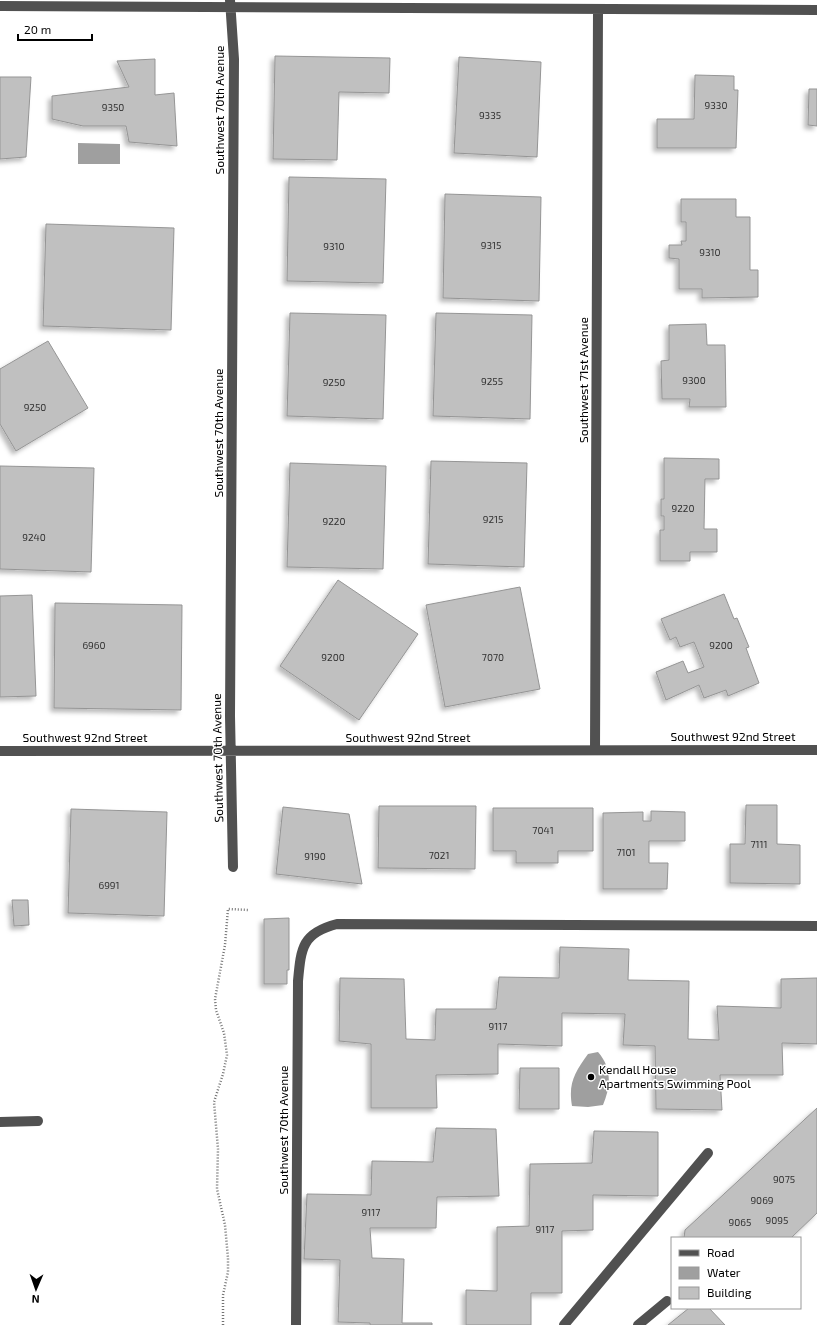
<svg xmlns="http://www.w3.org/2000/svg" width="817" height="1325" font-family="'Exo 2',sans-serif">
<style>
.water{fill:#9f9f9f}
.building{fill:#c0c0c0;stroke:#959595;filter:url(#shadow)}
.lines{fill:none;stroke-linecap:round;stroke-linejoin:round}
.path{stroke:#737373;stroke-width:2.5;stroke-dasharray:1 2;stroke-linecap:butt}
.minor{stroke:#515151;stroke-width:10}
.poi-dot{fill:#000;stroke:#fff;stroke-width:1.5}
.labels{text-anchor:middle;stroke-width:3;stroke-linejoin:round;paint-order:stroke}
.number-label{font-size:10px;fill:#303030}
.street-label{font-size:12px;fill:#000;stroke:#fff}
.poi-label{font-size:12px;fill:#000;stroke:#fff;text-anchor:start}
</style>
<defs>
<filter id="shadow"><feDropShadow dx="-3.5" dy="3.5" stdDeviation="2" flood-color="#0004"/></filter>
</defs>
<rect width="100%" height="100%" fill="#fff"/>
<path class="water" d="M78,143L120,144V164H78Z
M598,1052C612,1068 611,1086 603,1105L588,1107L572,1106C568,1083 575,1072 588,1054Z"/>
<path class="building" d="M275,56L390,58L389,93L339,92L337,160L273,159Z
M459,57L541,62L537,157L454,153Z
M155,59V95L174,93L177,146L129,142L126,126H83L52,119V96L129,87L117,61Z
M695,75L734,76V90H738L736,148H657V119H694Z
M0,77H31L26,157L0,159Z
M809,89H817V126L808,125Z
M289,177L386,179L383,283L287,281Z
M445,194L541,197L539,301L443,298Z
M681,199H736V217H750V270H758V297L702,298V289H679V259L669,258V245H682L681,241H686V222H681Z
M46,224L174,228L171,330L43,326Z
M290,313L386,315L383,419L287,416Z
M436,313L532,315L530,419L433,416Z
M706,324L707,345H725L726,407H689L690,399H662L661,361L669,360V325Z
M48,341L88,408L16,451L0,424V369Z
M664,458L719,459V479H705L704,529H717V552H690V561H660V530H664V516H661V499H664Z
M431,461L527,463L524,567L428,564Z
M290,463L386,466L383,569L287,567Z
M0,466L94,468L91,572L0,569Z
M338,580L418,634L359,720L280,666Z
M520,587L540,689L445,707L426,605Z
M724,594L734,619L737,618L749,647L746,648L759,683L728,696L726,690L704,698L699,685L666,700L656,672L683,661L688,673L704,667L694,642L680,647L676,637L670,640L661,619Z
M32,595L36,696L0,697V596Z
M55,603L182,605L181,710L54,708Z
M746,805H777V844L800,845V884L730,883V844H745Z
M379,806H476L475,869L378,868Z
M283,807L349,814L362,884L276,874Z
M493,808H593V851H558V863H516V851H493Z
M71,809L167,812L164,916L68,913Z
M651,811L685,812V841H649V863H668L667,889H603V813L643,812V821H651Z
M12,900H28L29,925L14,926Z
M289,918V970H287V984H264V919Z
M560,947L629,949L628,980L689,981L688,1039L719,1040L717,1006L781,1008V979L817,978V1044L782,1043L783,1075H720L722,1110L656,1109L655,1046L623,1045L625,1014L562,1013V1046L498,1044V1074L436,1075L437,1108H371V1044L339,1041L340,978L404,979L406,1039L435,1040L436,1009H496L499,977L559,978Z
M520,1068H559V1109H519Z
M817,1108V1213L791,1238H684L685,1230Z
M436,1128L496,1129L499,1196L437,1197L436,1228H370L372,1258L404,1259L402,1323H432V1325H370V1323L338,1322L340,1260L304,1259L307,1194L371,1195L372,1161L433,1162Z
M594,1131L658,1132V1196L593,1195V1230L562,1231V1293H531V1325H466V1290L497,1291V1227L529,1226L530,1164L592,1163Z
M689,1308H709L725,1325H668Z"/>
<g class="lines">
<path class="path" d="M223,1325V1295L228,1272V1258L225,1225L217,1189L218,1149L214,1102L223,1074L227,1055L224,1033L216,1010L215,999L225,945L228,909L249,910"/>
<path class="minor" d="M230,0L234,59L230,716L233,867
M0,6L817,10
M595,750L598,10
M0,751L817,750
M0,1122L38,1121
M296,1325L298,981C301,948 302,933 337,924L817,926
M564,1325L708,1153
M638,1325L667,1301"/>
</g>
<circle class="poi-dot" cx="591" cy="1077" r="4"/>
<g class="labels">
<g class="number-label">
<text x="716" y="109">9330</text>
<text x="113" y="111">9350</text>
<text x="490" y="119">9335</text>
<text x="491" y="249">9315</text>
<text x="334" y="250">9310</text>
<text x="710" y="256">9310</text>
<text x="694" y="384">9300</text>
<text x="492" y="385">9255</text>
<text x="334" y="386">9250</text>
<text x="35" y="411">9250</text>
<text x="683" y="512">9220</text>
<text x="493" y="523">9215</text>
<text x="334" y="525">9220</text>
<text x="34" y="541">9240</text>
<text x="94" y="649">6960</text>
<text x="721" y="649">9200</text>
<text x="333" y="661">9200</text>
<text x="493" y="661">7070</text>
<text x="543" y="834">7041</text>
<text x="759" y="848">7111</text>
<text x="626" y="856">7101</text>
<text x="439" y="859">7021</text>
<text x="315" y="860">9190</text>
<text x="109" y="889">6991</text>
<text x="498" y="1030">9117</text>
<text x="784" y="1183">9075</text>
<text x="762" y="1204">9069</text>
<text x="371" y="1216">9117</text>
<text x="777" y="1224">9095</text>
<text x="740" y="1226">9065</text>
<text x="545" y="1233">9117</text>
</g>
<g class="street-label">
<text transform="translate(220 110) rotate(-90)" y="4">Southwest 70th Avenue</text>
<text transform="translate(584 380) rotate(-90)" y="4">Southwest 71st Avenue</text>
<text transform="translate(219 433) rotate(-90)" y="4">Southwest 70th Avenue</text>
<text x="733" y="741">Southwest 92nd Street</text>
<text x="85" y="742">Southwest 92nd Street</text>
<text x="408" y="742">Southwest 92nd Street</text>
<text transform="translate(218 758) rotate(-91)" y="4">Southwest 70th Avenue</text>
<text transform="translate(284 1130) rotate(-90)" y="4">Southwest 70th Avenue</text>
</g>
<g class="poi-label">
<text x="599" y="1074">Kendall House<tspan x="599" dy="14">Apartments Swimming Pool</tspan></text>
</g>
</g>
<rect x="671" y="1237" width="130" height="72" fill="#ffffff" stroke="#999999"/>
<rect x="679" y="1250" width="20" height="6" fill="#515151" stroke="#999999"/>
<text x="707" y="1257" font-size="12" fill="#000000">Road</text>
<rect x="679" y="1267" width="20" height="12" fill="#9f9f9f" stroke="#999999"/>
<text x="707" y="1277" font-size="12" fill="#000000">Water</text>
<rect x="679" y="1287" width="20" height="12" fill="#c0c0c0" stroke="#999999"/>
<text x="707" y="1297" font-size="12" fill="#000000">Building</text>
<g transform="translate(36 1289) rotate(182)" stroke="#ffffff" stroke-width="3" paint-order="stroke">
<path d="M0-3L7 15L0 10L-7 15Z" fill="#000000"/>
<text y="-6" font-size="11" font-weight="bold" text-anchor="middle" fill="#000000">N</text>
</g>
<path d="M18 34v6h74v-6" fill="none" stroke="#000000" stroke-width="2"/>
<text x="24" y="34" font-size="12" fill="#000000" stroke="#ffffff" stroke-width="3" paint-order="stroke">20 m</text>
</svg>
